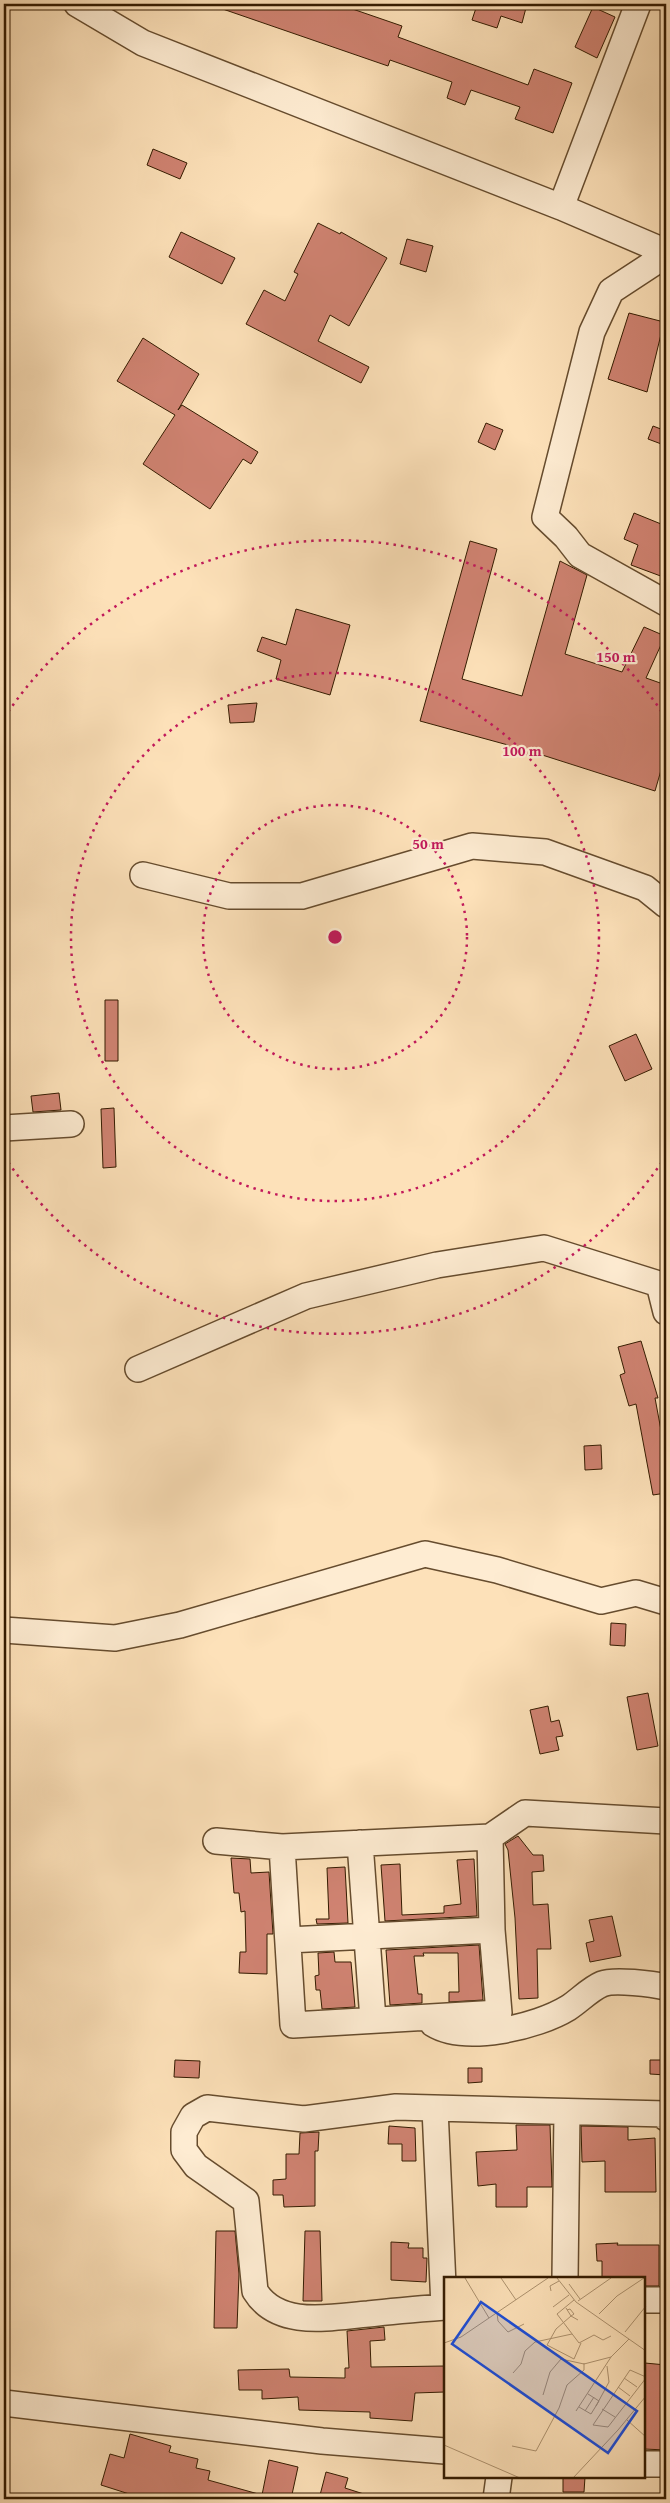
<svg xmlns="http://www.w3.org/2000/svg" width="670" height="2503" font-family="'Gentium Book Plus',serif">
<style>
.building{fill:#d08372;stroke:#341b00}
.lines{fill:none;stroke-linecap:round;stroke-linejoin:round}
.minor-casing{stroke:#664c2e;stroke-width:28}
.minor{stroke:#feecd2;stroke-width:25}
.ring{fill:none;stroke:#c2185b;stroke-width:2.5;stroke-dasharray:2.5 5}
.inset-road{fill:none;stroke:#ad926f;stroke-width:1}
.view{fill:#1d4ed8;fill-opacity:0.15;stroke:#1d4ed8;stroke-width:2.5}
.inset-edge{fill:none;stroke:#341b00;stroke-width:2.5}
.centre{fill:#c2185b;stroke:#feecd2;stroke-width:2.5}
.ring-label{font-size:15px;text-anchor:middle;font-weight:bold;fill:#c2185b;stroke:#feecd2;stroke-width:4.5;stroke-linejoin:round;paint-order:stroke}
</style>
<rect width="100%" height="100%" fill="#fde1b9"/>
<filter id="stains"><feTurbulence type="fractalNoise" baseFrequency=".004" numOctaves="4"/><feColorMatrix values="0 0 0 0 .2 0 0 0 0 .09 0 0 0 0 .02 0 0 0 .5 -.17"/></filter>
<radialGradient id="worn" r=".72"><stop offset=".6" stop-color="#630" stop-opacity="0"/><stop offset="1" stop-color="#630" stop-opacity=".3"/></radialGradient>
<path class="building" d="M214,4H338L402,26L398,37L528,85L534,69L572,83L553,133L515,119L520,107L471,90L465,105L447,98L452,82L390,60L388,66L214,6Z
M473,4H527L522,23L501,16L497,28L472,20L476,8L472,7Z
M593,7L615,17L597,58L575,47Z
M153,149L187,163L180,179L147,165Z
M318,223L340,234L341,232L387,258L349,326L330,315L318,341L369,367L361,383L246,324L264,290L285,301L298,274L294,272Z
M181,232L235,258L222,284L169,257Z
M407,239L433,246L426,272L400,264Z
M629,313L664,322L647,392L608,379Z
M143,338L199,374L178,410L182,405L258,452L251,464L243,459L210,509L143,464L175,415L117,381Z
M486,423L503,430L495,450L478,442Z
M653,426L666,431L664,445L648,439Z
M634,513L666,526V578L631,565L638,545L624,539Z
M470,541L497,549L462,679L522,696L560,561L587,575L565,654L622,672L644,627L665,636L646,678L666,685V753L655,791L536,753L535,757L507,749L508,745L420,721Z
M296,609L350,625L330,695L276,679L281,660L257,651L262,637L286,645Z
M257,703L254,722L230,723L228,705Z
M105,1000H118V1061H105Z
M636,1034L652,1069L625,1081L609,1046Z
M59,1093L61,1110L33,1112L31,1096Z
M114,1108L116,1167L103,1168L101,1109Z
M641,1341L658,1398H655L666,1457V1493L653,1495L636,1404L629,1406L620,1375L625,1373L618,1347Z
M601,1445L602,1469L585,1470L584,1446Z
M611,1623L626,1624L625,1646L610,1645Z
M648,1693L658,1746L637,1750L627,1697Z
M548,1706L551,1722L559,1720L563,1736L556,1737L559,1750L540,1754L530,1710Z
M518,1836L533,1855H543L544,1871L532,1872L533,1905L548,1904L551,1949H537L538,1998L519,1999L515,1918L508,1850L505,1844Z
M231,1858L250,1859L251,1873L269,1872L273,1934H267V1974L239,1973L240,1952H246L245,1911L241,1912L239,1893H234Z
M474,1859L477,1916L385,1921L381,1865L400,1864L402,1915L444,1913V1906L461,1904L457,1860Z
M345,1867L348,1923L317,1924L316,1919H329L327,1868Z
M612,1916L621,1956L590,1962L586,1943L594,1941L589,1920Z
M479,1945L483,2000L449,2002V1992H459L458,1953H423L424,1956H414L418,1994H422V2003L390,2005L386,1950Z
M334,1952L335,1962H351L355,2007L322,2009L320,1990H316L315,1976L319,1975L318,1953Z
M175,2060L200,2061L199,2078L174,2077Z
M650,2060H666V2075L650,2074Z
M468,2068H482V2082L468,2083Z
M516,2125H550L552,2187H527V2207H496V2184L478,2186L476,2152L517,2150Z
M389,2126L415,2128L416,2161H402V2144H388Z
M581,2126L628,2127V2140L655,2138L656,2192H605V2161L582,2162Z
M319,2132L318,2151H315V2206L284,2207L283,2195H273V2180L286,2179V2154H299L300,2133Z
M216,2231H235L239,2274L237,2328H214Z
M305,2231H320L322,2301H303Z
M391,2242L409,2243L408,2248H423V2258H427L426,2282L391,2280Z
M618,2243L617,2245H659V2286H644V2278H602V2261H597L596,2244Z
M384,2327L385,2340L370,2341L371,2367L445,2366V2392L415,2393L412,2421L370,2418V2412L299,2410L298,2397L262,2399V2390H239L238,2370L289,2369L290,2377L345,2378V2368H349L347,2331Z
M645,2363L666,2365V2450L644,2449Z
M130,2434L171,2446L169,2452L198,2459L196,2468L210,2471L208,2480L262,2495L269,2460L298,2467L291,2499H145L101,2485L110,2454L124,2458Z
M326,2472L348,2478L345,2488L370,2496L369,2499H319Z
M563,2477H585L584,2492H563Z"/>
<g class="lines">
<defs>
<path id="minor" d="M77,4L143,43L561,207L666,252
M561,207L638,4
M666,255L611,291L592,332L545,517L566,537L580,555L666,603
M143,875L229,896H302L472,846L545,852L645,888L666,905
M4,1128L71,1124
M138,1369L306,1296L437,1265L544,1248L659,1284L666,1312
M4,1630L115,1638L180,1625L425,1554L497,1570L601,1601L636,1593L666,1602
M216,1841L282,1847L490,1837L525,1813L666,1821
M360,1843L373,2020
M282,1847L293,2025L499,2013L492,1930L490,1837
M288,1940L492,1930
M433,2024C465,2044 537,2027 568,2008C579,2001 590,1989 602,1984C614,1979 653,1984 666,1987
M435,2109L444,2307
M565,2278L567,2112
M644,2300H666
M445,2307C419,2309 394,2311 368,2314C332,2317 278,2329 255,2291L246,2201L196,2166L184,2150V2132L193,2116L207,2108L304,2119L396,2107L666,2114V2118
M4,2403L322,2441L445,2451
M644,2464H666
M496,2499L499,2477"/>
</defs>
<use href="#minor" class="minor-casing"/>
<use href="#minor" class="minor"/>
</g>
<g class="ring">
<circle cx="335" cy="937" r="132"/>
<circle cx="335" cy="937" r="264"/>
<path d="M666 1156A397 397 0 0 1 4 1156M4 718A397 397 0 0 1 666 718"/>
</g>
<g transform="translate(444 2277)">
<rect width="201" height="201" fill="#fde1b9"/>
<path class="inset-road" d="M21,1L45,41M57,1L72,23M113,1L132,25L202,74M125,7L136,22M107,14L106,9L115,4M130,23L113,37L135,66L150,58L159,63L167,59M134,24L167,1M109,30L125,18M122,31L127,39L112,52L103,68L130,82L137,66M123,33L126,32L130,37L127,39L134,43M53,36L54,44L64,55L80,47M155,37L173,19L200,1M181,55L202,29M0,66L17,60L104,1M69,96L77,87L81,74L91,65L128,57M202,100L186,93L149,148L164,150L202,101M180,101L193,110M174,110L186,119M99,118L106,95L117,82L140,87L167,80M152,129L165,105L163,89M135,130L147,137L155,124L144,117M158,132L171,140M132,134L167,80L185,62M141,134L150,120M183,143L202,160M0,168L76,201M68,169L92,174L115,131L123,108L140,93V86M129,201L174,153L202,119"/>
<path class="view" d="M37,25L193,134L164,176L8,67Z"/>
<rect width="201" height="201" class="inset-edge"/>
</g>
<circle cx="335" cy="937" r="8" class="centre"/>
<g class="ring-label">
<text x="616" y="662">150 m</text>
<text x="522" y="756">100 m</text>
<text x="428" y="849">50 m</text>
</g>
<rect width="670" height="2503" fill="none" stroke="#fde1b9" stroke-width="20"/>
<rect x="5" y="5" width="660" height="2493" fill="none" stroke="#341b00" stroke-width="2.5"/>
<rect x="10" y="10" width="650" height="2483" fill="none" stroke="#341b00"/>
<rect width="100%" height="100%" filter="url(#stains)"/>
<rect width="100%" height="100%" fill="url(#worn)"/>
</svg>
